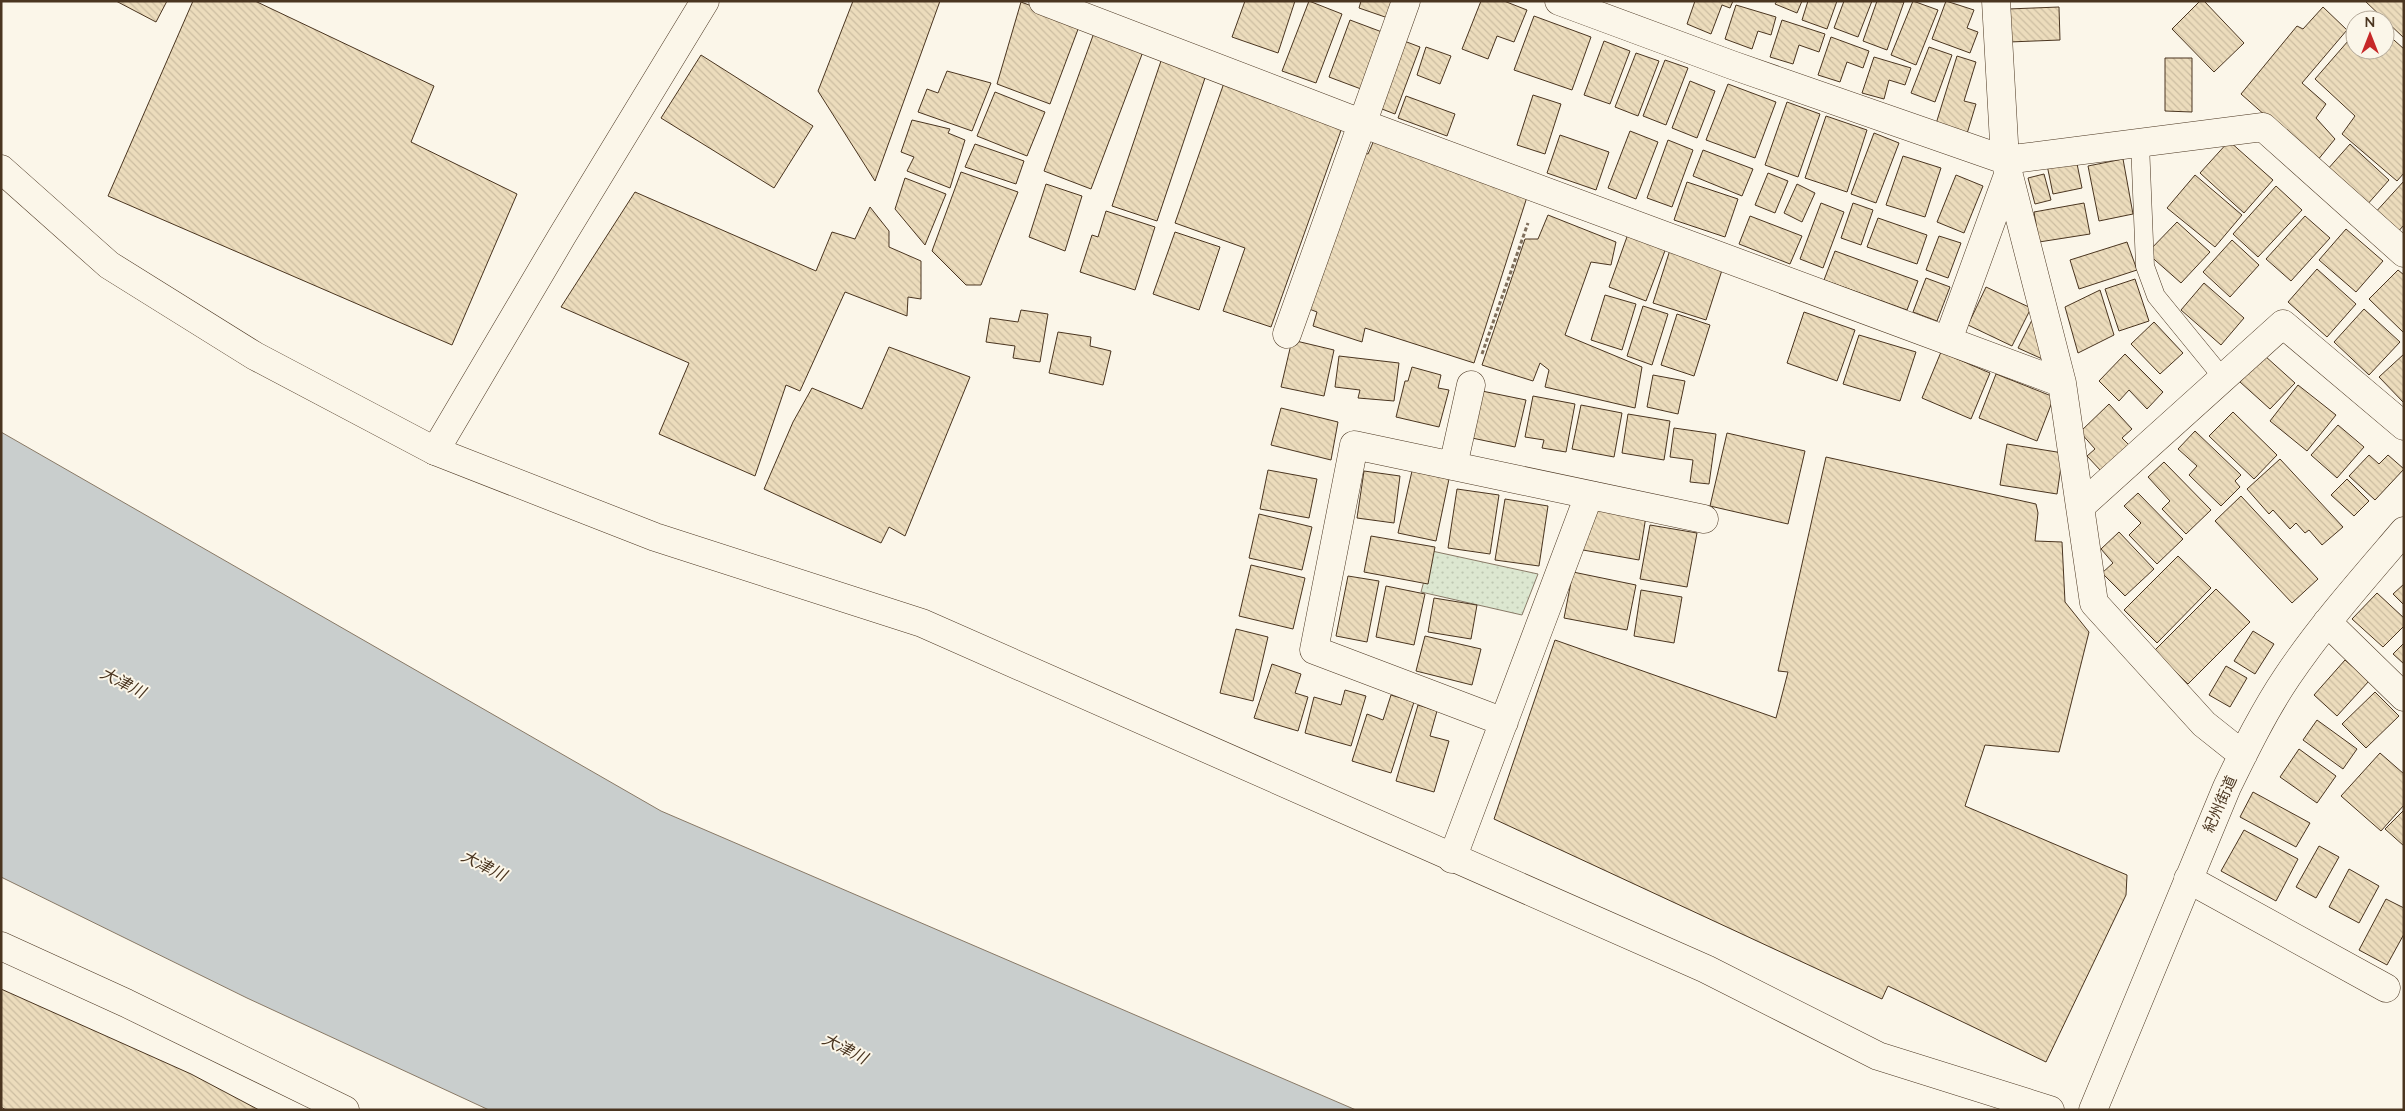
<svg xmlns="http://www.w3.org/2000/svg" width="2405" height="1111" font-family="Lato,'Noto Sans JP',sans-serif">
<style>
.grass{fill:url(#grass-dots);stroke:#887966}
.water{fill:#c9cecd;stroke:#887966}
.building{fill:url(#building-back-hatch);stroke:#4a3520}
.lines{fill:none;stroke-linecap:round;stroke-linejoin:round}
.service-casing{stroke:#4a3520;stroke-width:19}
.minor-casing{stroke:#4a3520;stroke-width:29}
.tertiary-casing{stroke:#4a3520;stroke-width:29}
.path{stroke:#7f6f5c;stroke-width:3;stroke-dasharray:4 2.5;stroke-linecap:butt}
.service{stroke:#fbf6e9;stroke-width:18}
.minor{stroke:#fbf6e9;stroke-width:28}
.tertiary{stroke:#fbf6e9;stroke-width:28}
.labels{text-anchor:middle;stroke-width:4;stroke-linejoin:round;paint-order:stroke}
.street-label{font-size:15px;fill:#4a3520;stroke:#fbf6e9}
.water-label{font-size:16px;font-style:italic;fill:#4a3520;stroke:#fbf6e9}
</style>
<defs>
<pattern id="grass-dots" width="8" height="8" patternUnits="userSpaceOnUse" patternTransform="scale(1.25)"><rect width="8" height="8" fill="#dce7d0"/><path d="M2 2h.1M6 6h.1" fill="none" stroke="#bec7b2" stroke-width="1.8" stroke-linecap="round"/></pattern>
<pattern id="building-back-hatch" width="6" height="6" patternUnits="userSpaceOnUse" patternTransform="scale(1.25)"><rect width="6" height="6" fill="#ecdcbc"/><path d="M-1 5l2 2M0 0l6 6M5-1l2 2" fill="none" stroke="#ccbda1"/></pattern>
</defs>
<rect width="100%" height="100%" fill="#fbf6e9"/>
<path class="grass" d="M1432,551L1538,574L1522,615L1421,592Z"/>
<path class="water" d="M1,432L661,811L1356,1110H489L247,998L1,877Z"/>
<path class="building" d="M116,1H167L156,22Z
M193,1H255L434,86L411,142L517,194L452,345L108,196Z
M853,1H940L875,181L818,91Z
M1245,1H1295L1278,53L1232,37Z
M1309,1L1342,14L1316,83L1282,71Z
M1361,1H1394L1388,18L1359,8Z
M1481,1H1504L1527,10L1514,42L1497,36L1488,59L1462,49Z
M1695,1H1733L1730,8L1722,5L1711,34L1687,24Z
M1777,1H1802L1797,13L1775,4Z
M1808,1H1837L1827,29L1802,20Z
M1844,1H1872L1858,37L1834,28Z
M1877,1L1904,2L1887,50L1863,41Z
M1913,1L1938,10L1916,65L1891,55Z
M1946,1L1974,10L1967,28L1978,32L1970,53L1932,39Z
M2200,1H2204L2244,43L2214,72L2172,29Z
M2365,1H2404V38L2385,20Z
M1021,2L1080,24L1050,104L997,84Z
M1736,5L1776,17L1771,35L1758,31L1752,49L1725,39Z
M2059,7L2060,40L2009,42L2008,9Z
M2323,7L2347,30L2302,83L2326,104L2316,118L2335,139L2317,161L2241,94L2297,26L2303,29Z
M1534,16L1591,37L1572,90L1514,70Z
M1350,20L1382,32L1361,89L1329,77Z
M1782,20L1825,34L1819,52L1799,45L1793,64L1770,57Z
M1095,30L1144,49L1091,189L1044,171Z
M2385,32L2404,49V173L2397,181L2342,134L2355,116L2315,79L2355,33V50H2385Z
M1831,37L1869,51L1863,68L1847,62L1840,82L1818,75Z
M1399,39L1420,47L1395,114L1374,106Z
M1604,41L1630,51L1610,104L1584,95Z
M1426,47L1451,56L1440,84L1417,75Z
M1929,47L1952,55L1935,102L1911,93Z
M1636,53L1659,61L1638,116L1615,107Z
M701,55L813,126L774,188L661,118Z
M1957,56L1976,62L1964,101L1976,104L1966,137L1935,127Z
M1874,57L1911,68L1905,85L1889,80L1884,99L1862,93Z
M1162,58L1207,72L1157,221L1112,206Z
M2165,58H2192V112L2165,111Z
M1665,60L1688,68L1666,125L1643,116Z
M947,71L991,83L972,131L918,112L927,89L938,93Z
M1225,80L1344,122L1271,327L1223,311L1245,248L1175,223Z
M1690,81L1715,91L1697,138L1672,128Z
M1728,84L1776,102L1755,158L1706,140Z
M995,92L1045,112L1027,156L977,136Z
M1533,95L1561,104L1545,154L1517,145Z
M1406,96L1455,114L1447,136L1398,118Z
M1787,102L1820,114L1798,177L1765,165Z
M1826,116L1867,130L1847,192L1805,178Z
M912,120L950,129L948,133L965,140L950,188L907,171L914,157L901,152Z
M1630,131L1658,142L1636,199L1608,188Z
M1874,133L1899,143L1876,203L1851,194Z
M1560,135L1609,152L1596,190L1547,173Z
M1375,138L1527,197L1474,363L1365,328L1362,342L1313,326L1317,312L1304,307L1358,151L1368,154Z
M1668,140L1693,150L1672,207L1647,198Z
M2229,141L2273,180L2244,213L2200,173Z
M975,144L1024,161L1016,184L965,167Z
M2350,144L2389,180L2366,206L2327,170Z
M1703,150L1753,169L1742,196L1693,176Z
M1903,156L1941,168L1925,217L1886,205Z
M2076,159L2082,188L2053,194L2047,165Z
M2123,159L2133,214L2099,221L2088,166Z
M961,172L1018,192L981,285H966L932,251Z
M1768,173L1788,181L1775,213L1755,205Z
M2044,174L2051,200L2035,204L2028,178Z
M1956,175L1983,186L1964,233L1937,222Z
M2195,175L2242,215L2215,247L2167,208Z
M905,178L946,194L925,245L895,209Z
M2404,181V225L2395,235L2373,215Z
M1687,182L1738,199L1725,237L1674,220Z
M1046,184L1082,196L1065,251L1029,237Z
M1797,184L1815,193L1802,222L1784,213Z
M2276,186L2302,210L2258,257L2233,234Z
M635,192L816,271L832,232L855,239L870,207L889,231V247L921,261V299L908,297L907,316L845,292L800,391L786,385L755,476L659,434L689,363L561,307Z
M1821,203L1844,212L1823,268L1800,259Z
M1853,203L1873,210L1861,245L1841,238Z
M2084,203L2090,234L2039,242L2034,212Z
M1106,211L1155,227L1135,290L1080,272L1092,235L1098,237Z
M1548,215L1616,242L1611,265L1591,262L1565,335L1642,367L1635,408L1545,387L1549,370L1540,363L1533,381L1482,365L1525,239H1538Z
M1750,216L1802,236L1790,264L1739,244Z
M2305,216L2330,238L2291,281L2266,259Z
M1878,218L1927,235L1917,264L1867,247Z
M2177,222L2210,252L2181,283L2147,253Z
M2346,229L2383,261L2356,292L2319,260Z
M1175,232L1220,247L1199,310L1153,294Z
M1628,234L1666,248L1646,301L1609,287Z
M1939,236L1961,243L1948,278L1926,270Z
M2232,240L2259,265L2230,297L2203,272Z
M2127,242L2137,270L2079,289L2070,260Z
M1670,250L1723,267L1706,320L1653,303Z
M1835,251L1918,281L1907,310L1824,280Z
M2317,269L2356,304L2327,337L2288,302Z
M2398,270L2404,275V333L2369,299Z
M1926,278L1950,287L1937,321L1913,312Z
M2135,279L2149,321L2119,331L2105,289Z
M2204,283L2244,318L2221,345L2181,310Z
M1986,287L2031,308L2012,346L1968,325Z
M2100,290L2114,335L2078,353L2065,307Z
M1605,295L1636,304L1622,350L1591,340Z
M1643,306L1668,314L1652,365L1627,356Z
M2364,309L2400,342L2369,375L2334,342Z
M1021,310L1048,314L1040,362L1013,358L1015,346L986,342L990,318L1018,322Z
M1804,312L1855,330L1837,381L1787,363Z
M1677,314L1710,325L1694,376L1661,365Z
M2034,316L2049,362L2018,348Z
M2154,322L2183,353L2160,374L2131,344Z
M1058,332L1091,337L1090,346L1111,351L1103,385L1049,373Z
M1859,335L1916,352L1900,401L1843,384Z
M1292,340L1334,350L1324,396L1281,387Z
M889,347L970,377L905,536L889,527L881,543L764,489L793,422L812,388L862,409Z
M1941,352L1990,373L1971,419L1922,398Z
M2125,354L2163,392L2147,409L2129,390L2119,401L2099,381Z
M2404,354V403L2379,377Z
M1339,356L1399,363L1394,401L1358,398L1360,390L1335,387Z
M2265,356L2295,383L2270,409L2240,382Z
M1412,367L1441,375L1438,388L1449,390L1439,427L1396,417L1405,381H1408Z
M1996,374L2054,397L2037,441L1979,418Z
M1653,375L1685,381L1678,414L1647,407Z
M2298,385L2336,415L2307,451L2270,421Z
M1482,391L1526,400L1515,447L1472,438Z
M1533,396L1575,404L1566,452L1542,448L1544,440L1525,437Z
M2109,404L2132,429L2122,438L2129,445L2101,471L2087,456L2095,449L2080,432Z
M1581,405L1622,413L1614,457L1572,449Z
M1281,408L1338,422L1331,460L1271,445Z
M2233,412L2277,455L2254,479L2209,436Z
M1628,414L1670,421L1664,460L1622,453Z
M2338,425L2364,447L2337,478L2311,455Z
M1674,428L1716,434L1709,484L1690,482L1693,460L1670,457Z
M2195,431L2241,475L2235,481L2240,487L2221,506L2189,475L2197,466L2178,449Z
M1727,433L1805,451L1788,524L1710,506Z
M2007,444L2063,453L2057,494L2000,485Z
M2369,455L2379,464L2388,455L2404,469L2375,500L2349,476Z
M1826,457L2036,504L2038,513L2035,541L2062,542L2065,602L2089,632L2059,752L1985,745L1965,806L2127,875L2126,895L2046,1062L1888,986L1882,999L1494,819L1555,640L1776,718L1788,672L1778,671Z
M2280,459L2343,527L2322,545L2309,530L2305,533L2296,523L2290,529L2273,510L2269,514L2247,489Z
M2164,462L2211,510L2186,534L2162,509L2170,501L2148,477Z
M1268,470L1317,479L1309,518L1260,509Z
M1364,471L1400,476L1394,523L1357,518Z
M1412,471L1449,479L1436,541L1398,533Z
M2347,479L2369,501L2354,516L2331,495Z
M1457,489L1499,495L1490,554L1448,548Z
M2138,493L2183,539L2157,564L2129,535L2141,523L2124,506Z
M2241,496L2318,579L2292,603L2215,521Z
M1505,499L1548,506L1539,566L1495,560Z
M1590,507L1646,516L1639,560L1583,550Z
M1259,514L1312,527L1302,570L1249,558Z
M1650,525L1697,533L1687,587L1640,579Z
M2119,532L2154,569L2125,596L2102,573L2113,563L2101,549Z
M1371,536L1435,547L1428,584L1364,572Z
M2178,556L2211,588L2157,643L2124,610Z
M1251,565L1305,578L1293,629L1239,616Z
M1573,572L1636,585L1627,630L1564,618Z
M1348,576L1379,581L1367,642L1336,636Z
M2404,584V605L2393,594Z
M1386,586L1425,594L1414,645L1376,637Z
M2216,589L2250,622L2188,684L2154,651Z
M1641,590L1682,597L1674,643L1634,636Z
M2377,593L2404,618V626L2383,647L2352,619Z
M1434,598L1477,605L1471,639L1428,632Z
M1236,629L1268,637L1253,701L1220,693Z
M2253,631L2274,644L2255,674L2234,661Z
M1425,636L1481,649L1472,685L1416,671Z
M2404,643V664L2393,654Z
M2345,660L2369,681L2337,716L2314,695Z
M1272,664L1301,674L1295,693L1308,697L1298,731L1254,718Z
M2226,666L2247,678L2230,707L2209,695Z
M1345,690L1366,696L1351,746L1305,733L1314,697L1341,705Z
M2375,692L2399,716L2366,748L2342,724Z
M1391,695L1414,702L1391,773L1352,761L1367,714L1383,720Z
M1418,705L1437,711L1430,736L1449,741L1434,792L1396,781Z
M2317,720L2357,749L2343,769L2303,740Z
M2299,749L2336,776L2317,803L2280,777Z
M2380,753L2404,774V805L2381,831L2341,796Z
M2253,792L2310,823L2296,847L2240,817Z
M2404,810V846L2385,829Z
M2244,830L2298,859L2276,901L2221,871Z
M2319,846L2339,857L2316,898L2296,887Z
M2349,869L2379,886L2359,923L2329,907Z
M2386,899L2404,908V934L2387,965L2359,950Z
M1,989L191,1074L259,1110H6L1,1107Z"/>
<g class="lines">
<defs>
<path id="service" d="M2140,143L2145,266L2156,296L2223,378"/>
<path id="minor" d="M1043,1L1361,123L2062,383
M1559,1L1732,65L2005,160L2263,127L2404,253
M1996,1L2005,160L2062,383L2094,603L2204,724L2243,755
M1287,334L1406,1
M1948,340L2008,175
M435,451L562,236L705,1
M1453,466L1471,385
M2081,506L2283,324L2404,426
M2327,622L2404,697
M1504,722L1314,650L1354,445L1704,519
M1452,859L1589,495
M2188,879L2386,988
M1,946L126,1003L345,1110
M2093,1110L2227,787C2245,750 2264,711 2287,677C2322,625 2363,579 2404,531"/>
<path id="tertiary" d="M1,169L109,265L255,356L435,451L655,537L922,623L1706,969L1878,1056L2050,1110"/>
</defs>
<use href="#service" class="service-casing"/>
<use href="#minor" class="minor-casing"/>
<use href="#tertiary" class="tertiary-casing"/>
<path class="path" d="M1482,354L1528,223"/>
<use href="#service" class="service"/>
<use href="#minor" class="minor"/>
<use href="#tertiary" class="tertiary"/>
</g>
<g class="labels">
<g class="street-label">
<text transform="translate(2220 804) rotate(-66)" y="5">紀州街道</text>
</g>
<g class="water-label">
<text transform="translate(123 682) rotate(27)" y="6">大津川</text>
<text transform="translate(484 865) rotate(27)" y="6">大津川</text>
<text transform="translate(845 1048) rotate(27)" y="6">大津川</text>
</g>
</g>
<rect width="2405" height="1111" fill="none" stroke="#4a3520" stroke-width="5"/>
<g transform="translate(2370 35)"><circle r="24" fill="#fbf6e9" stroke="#b4a999"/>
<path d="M0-4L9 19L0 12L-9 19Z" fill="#c62828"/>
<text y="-8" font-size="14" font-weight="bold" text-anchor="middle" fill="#4a3520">N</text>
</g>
</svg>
